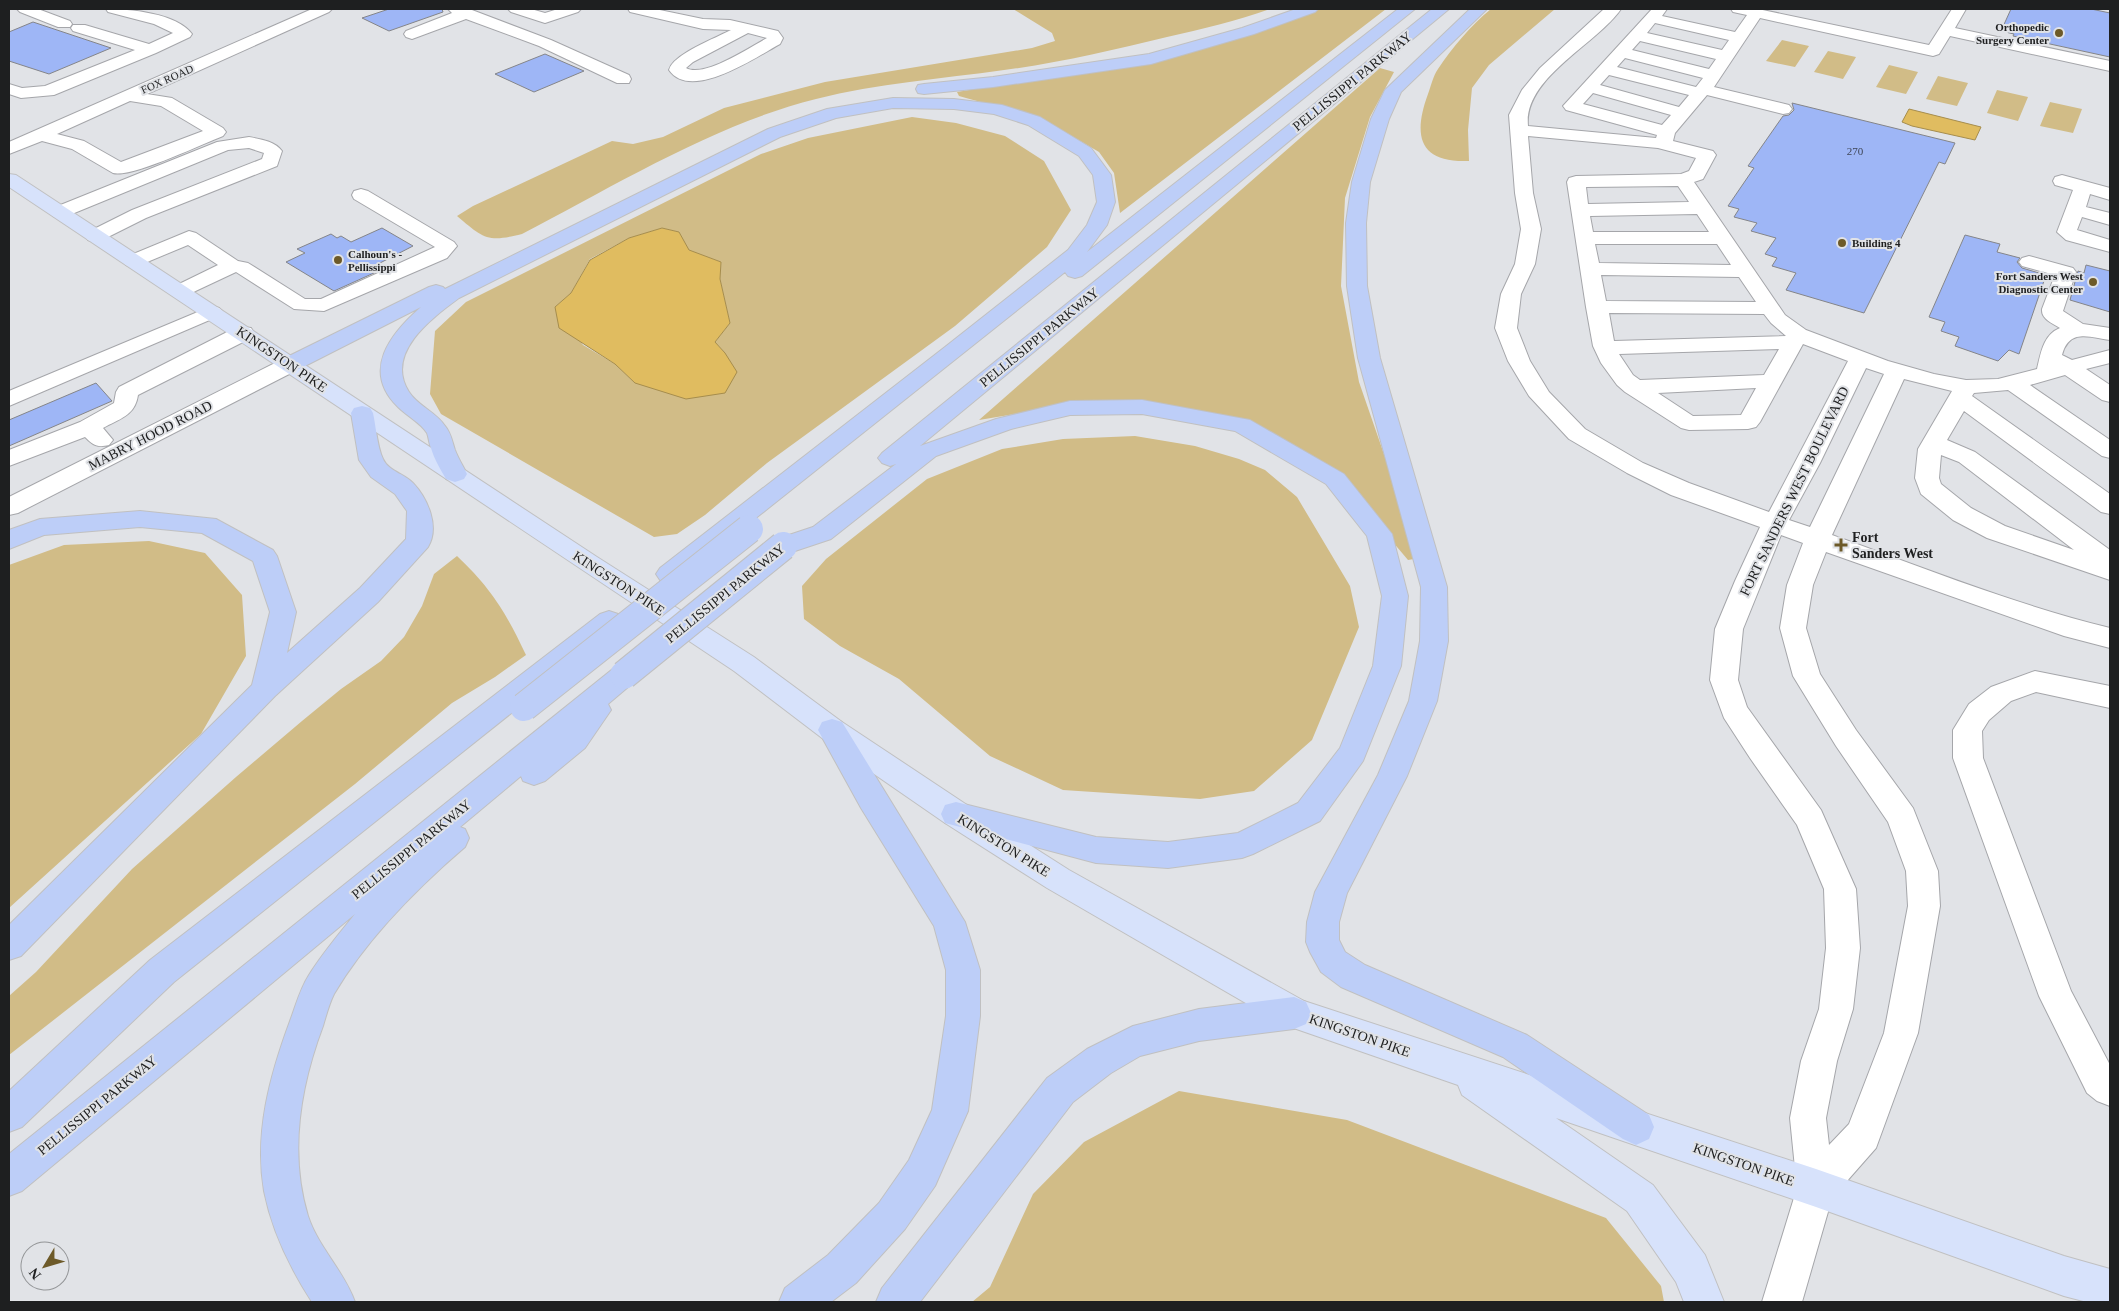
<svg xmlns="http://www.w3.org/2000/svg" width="2119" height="1311" font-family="'Times New Roman',serif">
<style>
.green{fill:#d1bc87;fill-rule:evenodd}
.water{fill:#e0bc60;stroke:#a68d4d}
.building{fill:#9eb6f6;stroke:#848589}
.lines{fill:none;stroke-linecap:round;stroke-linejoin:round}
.minor-casing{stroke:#a5a6aa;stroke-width:2}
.major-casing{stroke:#c0c0c1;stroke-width:2}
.highway-casing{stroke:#c0c0c1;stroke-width:2}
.minor{fill:#fff;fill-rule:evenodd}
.major{fill:#d7e2fb;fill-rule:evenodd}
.highway{fill:#bdcef8;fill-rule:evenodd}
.highway-bridge-casing{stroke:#c0c0c1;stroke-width:30;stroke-linecap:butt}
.highway-bridge{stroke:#bdcef8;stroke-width:28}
.poi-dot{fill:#6d5a29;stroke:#e1e3e7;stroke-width:2}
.labels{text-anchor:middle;stroke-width:4;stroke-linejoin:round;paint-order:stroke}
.far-poi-label{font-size:11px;font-weight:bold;fill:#1e1f20;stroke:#e1e3e7;text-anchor:end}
.far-street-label{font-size:11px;fill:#1e1f20;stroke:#e1e3e7}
.number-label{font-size:11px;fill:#3e4556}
.street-label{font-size:14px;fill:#1e1f20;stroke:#e1e3e7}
.poi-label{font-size:14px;font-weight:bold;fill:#1e1f20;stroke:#e1e3e7;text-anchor:start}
</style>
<rect width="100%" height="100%" fill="#e1e3e7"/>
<path class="green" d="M1013,9H1270C1237,21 1202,29 1167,37C1113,50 1059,63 1004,70C941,79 878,83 816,99C715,124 614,186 522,234C487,243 483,238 457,216L473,206L612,141L633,144L663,137L724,108L825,82L1032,48L1055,41L1052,33Z
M1319,9H1386L1120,213L1114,173L1099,152L1043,119L966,98L959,96L957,92L1164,57L1263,29Z
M1491,9H1555L1489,65L1472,88L1468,130L1469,161C1418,163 1413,135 1428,94C1431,86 1433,76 1438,69C1452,48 1471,25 1491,9Z
M1782,40L1809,46L1795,67L1766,61Z
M1828,51L1856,57L1843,79L1814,72Z
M1889,65L1918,72L1906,94L1876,87Z
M1380,68L1394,72L1370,117L1345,198L1341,286L1359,382L1421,561L1414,559L1408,560L1327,464L1227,418L1087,402L979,420Z
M1938,76L1968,83L1957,106L1926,99Z
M1997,90L2028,97L2018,121L1987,113Z
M2050,102L2082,109L2073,133L2040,126Z
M912,117L956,123L1005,136L1044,161L1071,210L1047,247L955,326L767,463L705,515L677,534L654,537L441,414L430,394L435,331L466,302L761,154L808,138ZM662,228L679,232L688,250L721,262L720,279L730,323L715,342L725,353L635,383L615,364L583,345L555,307L571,293L590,259L629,238Z
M1135,436L1195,446L1239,459L1265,470L1297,497L1350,586L1359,627L1312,740L1254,791L1200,799L1063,790L990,756L899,679L840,646L804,619L802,586L826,559L927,479L1002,449L1063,439Z
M149,541L205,553L242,595L246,656L201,734L9,908V565L64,545Z
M457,556C492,589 506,613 526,655L495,677L452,703L355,784L9,1055V996L36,972L132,869L236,777L302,721L341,689L381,661L404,637L422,606L434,574Z
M1179,1091L1347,1120L1606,1218L1661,1286L1664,1302H972L990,1287L1033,1194L1084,1142Z"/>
<path class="water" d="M1909,109L1981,127L1975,140L1912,126L1902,122Z
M662,228L679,232L689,250L721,262L720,279L730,323L715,342L725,353L737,372L725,393L686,399L635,383L615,364L559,328L555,307L571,293L590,260L629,238Z"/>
<path class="building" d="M389,9H442L443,12L389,31L362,18Z
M2011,9H2091L2110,13V57L2013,36L2014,34L2001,31Z
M33,22L111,48L49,74L9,61V32Z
M545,54L584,71L534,92L495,74Z
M1792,103L1955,143L1945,164L1939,162L1864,313L1786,290L1796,273L1772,266L1777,258L1765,254L1776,238L1751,231L1757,223L1734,217L1739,209L1728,206L1754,168L1748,166L1783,116L1789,115L1794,110Z
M382,228L413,246L378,264L385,268L334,291L286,262L305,253L297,249L331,234L337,238L341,236L351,242Z
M1965,235L2000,244L1997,252L2020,258L2017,262L2022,268L2046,275L2019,354L2009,350L1998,361L1955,346L1959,337L1941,331L1945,322L1929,317Z
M2086,265L2110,271V312L2070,300L2078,271L2084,273Z
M96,383L112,401L9,446V420Z"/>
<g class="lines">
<defs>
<path id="minor" d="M17,9H38L70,21L72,24L70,27H58L20,12Z
M106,9C129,9 177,13 192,34L190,37L156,53L54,95L21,98L9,94V84L22,88L45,86L135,50L73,31L71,28L73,25H85L149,44L173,33L154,24L108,12Z
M312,9H332L329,12L147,94L172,98L223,128L226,132L223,136C202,144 132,178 113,173L72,149L42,141L9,154V142ZM130,101L161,106L203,131L121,162L84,141L57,134Z
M448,9L472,10L551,40L629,75L631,79L629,83H617L539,46L466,19L412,39L406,37L404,34L406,31L452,13Z
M508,9H531L545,13L558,9H581L578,12L545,23L511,12Z
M628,9H655L703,19L730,20L778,31L783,38L780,44C756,57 691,102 669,70C673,54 716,38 731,30L703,29L630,12ZM748,33L767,38C749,48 704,78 686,68L693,62Z
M1604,9H1621C1597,44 1523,78 1528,126L1656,138L1657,135L1566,110L1563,106L1652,9H1667L1662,16L1735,32L1747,15L1733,12L1731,9H1758L1929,45L1952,9H1966L1955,28L2110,61V71L1950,36L1939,54L1933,56L1760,18L1714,87L1789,105L1792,109L1789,113L1783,114L1707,95L1675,133L1673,141L1713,151L1716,155L1703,179L1694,182L1785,315L1806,330L1888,361L1934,374L1966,380L1998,379L2037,369C2041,353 2043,335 2060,328C2052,323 2041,319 2042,309L2055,275L2022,266L2019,262L2022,258L2029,256L2073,268L2076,272L2063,311L2083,324L2110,328V340C2090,337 2069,328 2062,355L2072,360L2110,350V363L2086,369L2110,385V402L2102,400L2065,375L2030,385L2110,440V458L2102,456L2008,390L1974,393L1972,396L2110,494V514L2101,512L1964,411L1947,440L1975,452L2110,550V580L1987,538L1953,520L1921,494L1915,478L1918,449L1952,391L1904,379L1832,535C1924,568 2016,605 2110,628V648L2064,636L1826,552L1813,585L1806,628L1820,674L1856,730L1913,808L1938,871L1940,906L1918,1033L1876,1148L1832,1198L1802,1302H1762L1797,1188L1790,1118L1801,1061L1819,1009L1826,948L1824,889L1797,825L1750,758L1724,718L1710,680L1715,629L1735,581L1760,527L1671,495L1627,473L1569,439L1529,396L1508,361L1495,328L1501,294L1515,264L1521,229L1515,193L1509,115L1522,90L1540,68ZM1655,23L1729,40L1722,50L1647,33ZM1640,41L1716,59L1709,69L1632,50ZM1625,58L1703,78L1696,87L1617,67ZM1609,75L1689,95L1679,107L1600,85ZM1593,93L1671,115L1662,125L1583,104ZM1528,136L1658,148L1696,158L1689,171L1681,174L1576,176L1569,178L1567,182L1586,307L1593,346L1601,363L1617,385L1625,392L1681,428L1689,430L1748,429L1756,427L1760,422L1803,344L1848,361L1769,512L1689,483L1643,463L1585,429L1549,392L1530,361L1517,328L1521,294L1535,264L1541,229L1533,193ZM1678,186L1689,202L1588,204L1586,187ZM1697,214L1709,232H1593L1590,216ZM1595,244H1717L1731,265L1599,263ZM1601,275L1739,277L1756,302L1606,301ZM1609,313L1764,314L1771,323L1786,336L1614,341ZM1779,349L1764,375L1640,380L1633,375L1619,354ZM1866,368L1884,374L1810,527L1789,520L1820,463ZM1756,388L1741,415L1693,416L1658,393ZM1941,455L1959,462L2074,550L2005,526L1971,508L1941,484L1939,478ZM1781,535L1803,543L1787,585L1780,628L1793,676L1836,746L1888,822L1906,871L1908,906L1884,1033L1849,1124L1829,1145L1826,1118L1837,1061L1853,1009L1860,948L1856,889L1821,810L1747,707L1738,680L1743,629Z
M249,137C260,139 275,141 282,151L277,166L146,218L102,240L95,242L88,240L85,236L88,232L132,210L262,159L264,153L249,148L228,150L67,216L60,218L53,216L50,212L53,208L217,142Z
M2062,175L2110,188V200L2090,194L2086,207L2110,213V225L2082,217L2077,230L2110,240V252L2066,240L2057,232L2073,190L2055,185L2053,181L2055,177Z
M361,189L368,191L454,242L457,246L447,258L324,311L294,309L236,272L187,295L180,297L173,295L170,291L173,287L218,265L188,245L140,265L133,267L126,265L123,261L126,257L189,231L196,233L238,261L248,263L305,299H321L435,247L354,199L352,195L354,191Z
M212,306L219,308L223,312L219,316L9,406V391Z
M243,327L251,328L254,333L251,338L138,395C135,416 119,419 103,428L113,440L109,445C97,448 93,445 85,437L9,466V450L80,422L114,403L116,392L119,387L235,328Z
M291,357L299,359L302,364L299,369L18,513L9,515V497L283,359Z
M2035,671L2110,686V708L2036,692L2011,701L1989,720L1982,731L1983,758L2071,991L2110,1065V1106L2097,1101L2087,1093L2039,996L1953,758V730L1969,704L1991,687Z"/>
<path id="major" d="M9,174L16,175L597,557L754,657L842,722L967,805L1069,870L1304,1001L1816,1169L2064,1256L2110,1269V1302H2087L2064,1296L1816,1207L1556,1118L1653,1185L1705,1255L1724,1302H1684L1676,1282L1627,1211L1462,1095L1458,1085L1282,1024L1047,888L945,823L822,738L734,671L9,187Z"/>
<path id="highway" d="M1296,9H1318L1315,12L1254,34L1151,64L993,87L924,94L918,93L916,89L918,85L924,84L993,77L1149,54L1242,28Z
M1398,9H1415L1082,276L1075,278L1068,276L1065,272L678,580L669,583L660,580L656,574L660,568L945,347L1068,250L1087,225L1097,202L1093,175L1079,156L1028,125L994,114L954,109L893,108L836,118L780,137L459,298C432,318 384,353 409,392C418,406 436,412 445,426C451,433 452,441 455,450C458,458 463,466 467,474L464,479L455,482L446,479C441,470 434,459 431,448C429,444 429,438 427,433C421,423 407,416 398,407C361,371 390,334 421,307L299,369L291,371L283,369L280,364L283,359L429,287L436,285L443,287L445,289L768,129L827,109L893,98L954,99L1002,105L1040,117L1091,148L1111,175L1115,202L1107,225L1087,252Z
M1432,9H1449L920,446L996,419L1070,401L1142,400L1250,420L1344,474L1392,534L1408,596L1401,666L1363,761L1320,821L1253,854L1242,858L1168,868L1096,863L945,823L941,814L945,805L956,802L1096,837L1168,842L1238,833L1298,803L1340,748L1373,666L1382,596L1367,536L1326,484L1235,431L1142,414L1070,415L1011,429L936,456L831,539L783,555L774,552L770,546L774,540L813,527L896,464L890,466L882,463L878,458L882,453Z
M1470,9H1487L1401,92L1389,119L1370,182L1366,223L1367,286L1380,358L1447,587L1448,641L1437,701L1407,776L1347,893L1339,922V940L1345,952L1365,965L1527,1035L1649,1115L1654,1127L1649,1139L1636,1145L1623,1139L1503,1057L1341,987L1321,972L1310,952L1306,942L1307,922L1315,892L1378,775L1409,701L1420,641L1421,587L1358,358L1347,286L1346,223L1352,182L1371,119L1385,90Z
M362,406L370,408L373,413C376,426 377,447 383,459C388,471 405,474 413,483C428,499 440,527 428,547L378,602L275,696L21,956L9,960V925L252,685L270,612L253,561L202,533L140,527L44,535L9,549V530L40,519L140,511L216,519L273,550L277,556L296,612L287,653L360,588L406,539L407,511L395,494L371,477L359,460L351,413L354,408Z
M609,611L618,614L622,621L618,628L174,982L22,1127L9,1132V1091L150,960L600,614Z
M624,665L634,668L638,675L634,682L608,704L611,710L585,748L545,781L534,785L523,781L521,776L460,827L465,829L469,838L465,847C417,888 366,940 334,994C329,1004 326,1016 323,1026C300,1087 289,1153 308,1216C318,1247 344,1271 355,1302H312C290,1268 272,1231 264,1191C254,1133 270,1075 290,1021C296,1005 300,989 309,975C322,954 339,934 355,914L22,1191L9,1196V1154L614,668Z
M832,719L842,722L965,922L980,970V1016L968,1111L935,1186L905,1229L856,1283L831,1302H779L785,1288L828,1255L879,1203L909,1160L932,1110L946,1016V970L934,926L861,808L818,730L822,722Z
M1294,997L1306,1002L1311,1013L1306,1024L1294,1029L1199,1041L1140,1056L1111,1073L1073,1102L920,1302H876L882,1288L1047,1078L1087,1049L1133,1026L1199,1009Z"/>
</defs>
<use href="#minor" class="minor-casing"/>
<use href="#major" class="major-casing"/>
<use href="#highway" class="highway-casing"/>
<use href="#minor" class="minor"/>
<use href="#major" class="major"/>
<use href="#highway" class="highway"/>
<defs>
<path id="highway-bridge" d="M624,675L783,546
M524,707L749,529"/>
</defs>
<use href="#highway-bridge" class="highway-bridge-casing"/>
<use href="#highway-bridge" class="highway-bridge"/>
</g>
<g class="poi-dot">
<circle cx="2059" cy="33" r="5"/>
<circle cx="1842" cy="243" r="5"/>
<circle cx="338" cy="260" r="5"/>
<circle cx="2093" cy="282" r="5"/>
<path d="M1838.5 537.5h5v5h5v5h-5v5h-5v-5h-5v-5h5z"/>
</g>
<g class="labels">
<g class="far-poi-label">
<text x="2049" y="31">Orthopedic<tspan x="2049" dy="13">Surgery Center</tspan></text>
<text x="1852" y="247" text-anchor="start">Building 4</text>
<text x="348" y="258" text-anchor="start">Calhoun's -<tspan x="348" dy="13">Pellissippi</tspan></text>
<text x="2083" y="280">Fort Sanders West<tspan x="2083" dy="13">Diagnostic Center</tspan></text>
</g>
<g class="far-street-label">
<text transform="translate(167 79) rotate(-24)" y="4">FOX ROAD</text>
</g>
<g class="number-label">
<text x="1855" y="155">270</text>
</g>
<g class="street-label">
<text transform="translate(1352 81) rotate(-39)" y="5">PELLISSIPPI PARKWAY</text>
<text transform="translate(1039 337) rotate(-39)" y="5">PELLISSIPPI PARKWAY</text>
<text transform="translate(282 359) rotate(34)" y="5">KINGSTON PIKE</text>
<text transform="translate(150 435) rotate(-27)" y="5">MABRY HOOD ROAD</text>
<text transform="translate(1794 491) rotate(-64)" y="5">FORT SANDERS WEST BOULEVARD</text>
<text transform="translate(619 583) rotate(33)" y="5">KINGSTON PIKE</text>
<text transform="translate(725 593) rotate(-39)" y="5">PELLISSIPPI PARKWAY</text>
<text transform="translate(1004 845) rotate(32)" y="5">KINGSTON PIKE</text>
<text transform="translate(411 849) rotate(-39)" y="5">PELLISSIPPI PARKWAY</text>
<text transform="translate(1360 1035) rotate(19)" y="5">KINGSTON PIKE</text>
<text transform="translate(97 1105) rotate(-39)" y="5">PELLISSIPPI PARKWAY</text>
<text transform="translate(1744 1164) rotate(19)" y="5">KINGSTON PIKE</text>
</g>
<g class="poi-label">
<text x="1852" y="542">Fort<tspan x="1852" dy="16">Sanders West</tspan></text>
</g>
</g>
<rect width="2119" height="1311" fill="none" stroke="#1e1f20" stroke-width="20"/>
<g transform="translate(45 1266) rotate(232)"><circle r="24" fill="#e1e3e7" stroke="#939597"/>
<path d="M0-4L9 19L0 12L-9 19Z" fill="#6d5a29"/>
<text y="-8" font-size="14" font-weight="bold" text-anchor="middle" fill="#1e1f20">N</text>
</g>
</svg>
